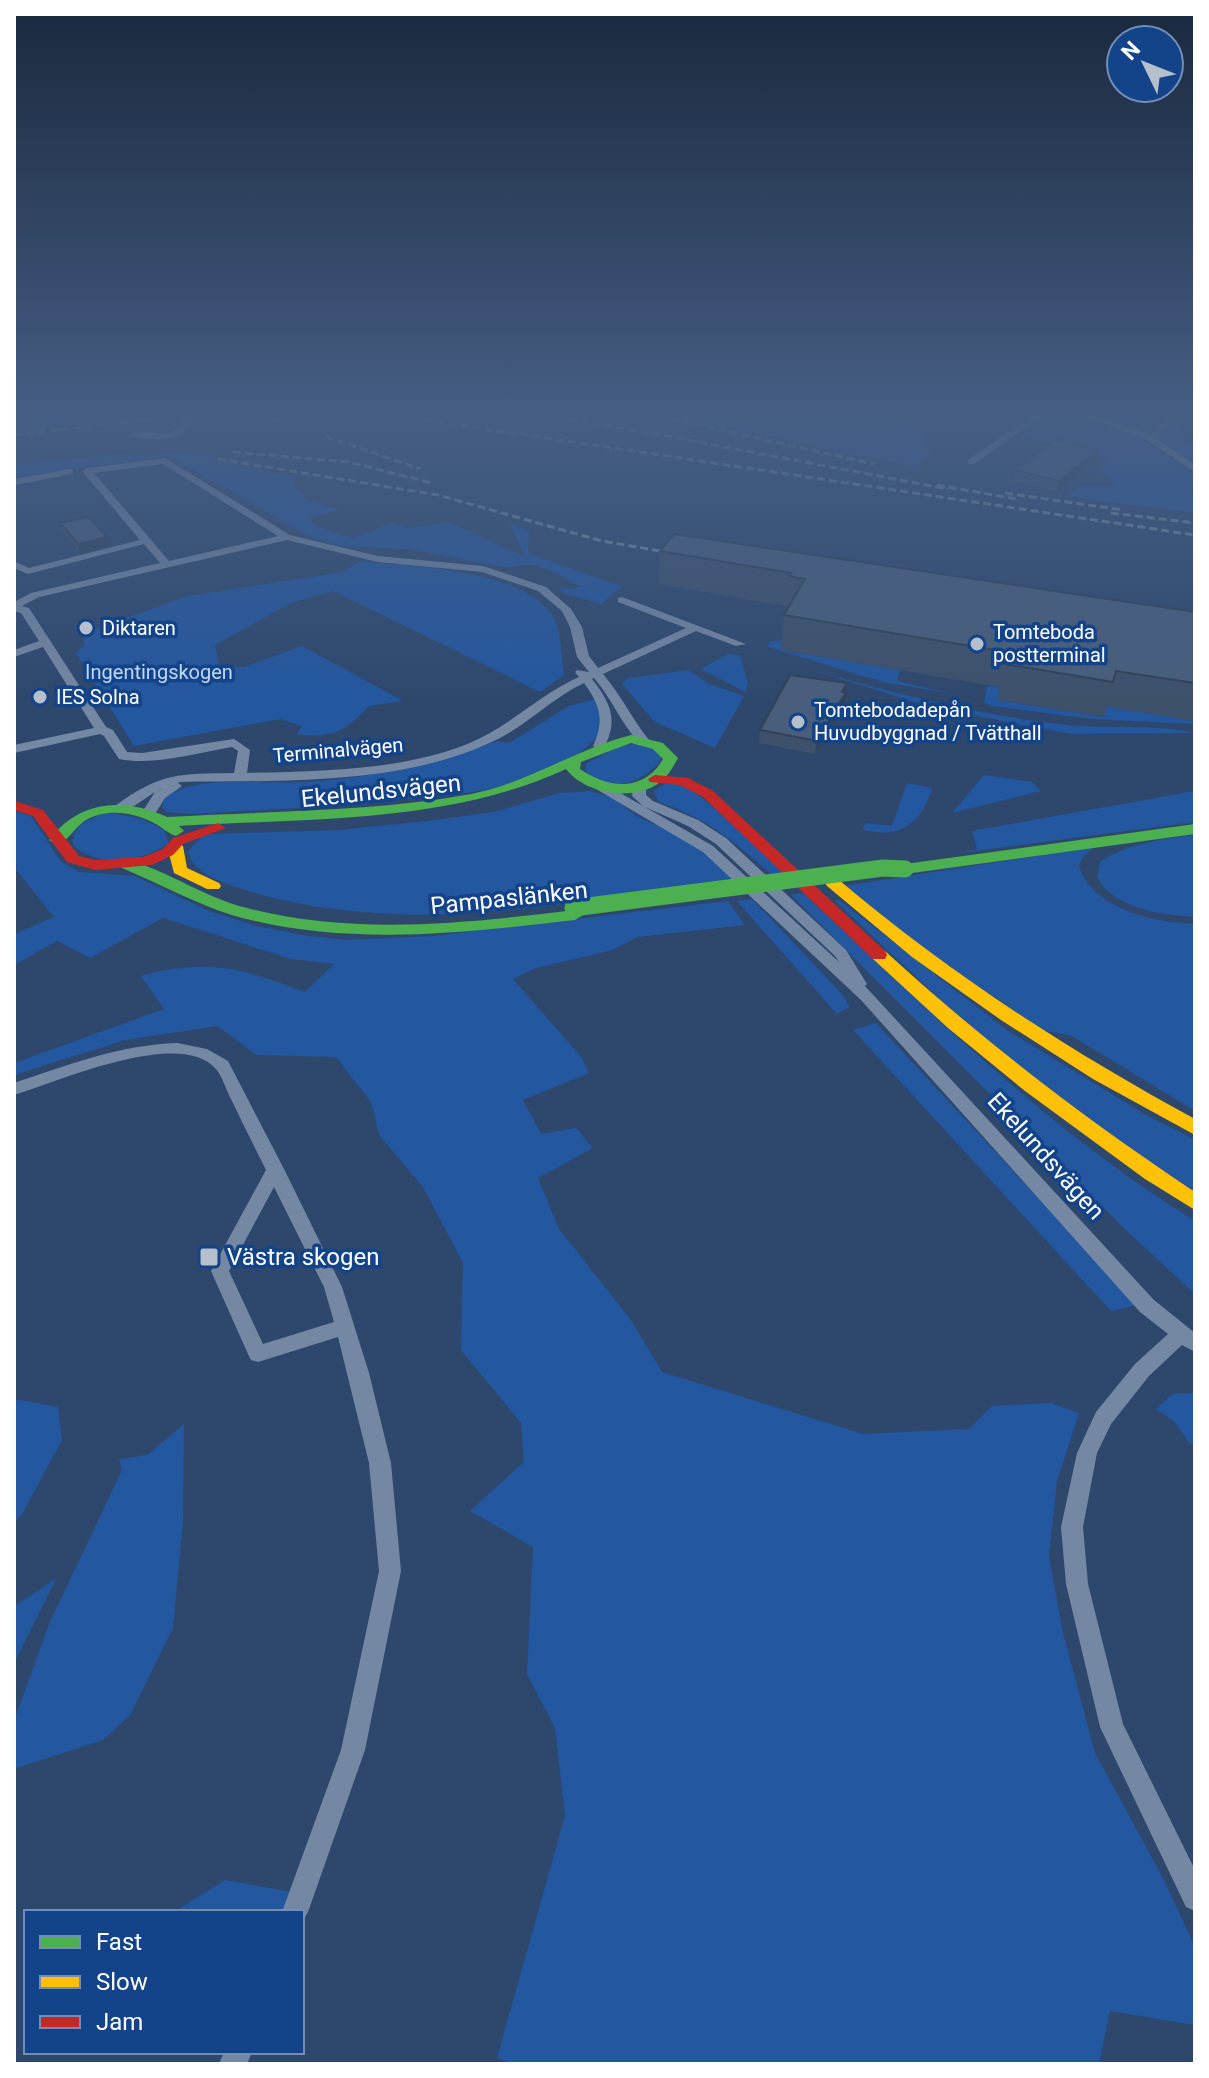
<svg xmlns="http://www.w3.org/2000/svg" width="1209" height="2078" font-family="Roboto,sans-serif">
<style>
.green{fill:#23579f}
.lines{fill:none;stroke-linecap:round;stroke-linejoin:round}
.street{fill:#7588a3;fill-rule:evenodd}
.fast{fill:#4caf50;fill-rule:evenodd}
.slow{fill:#ffc107;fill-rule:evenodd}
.jam{fill:#c62828;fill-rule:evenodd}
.rail{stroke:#7689a3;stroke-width:3;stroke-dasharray:8 4;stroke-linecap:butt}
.fast-bridge{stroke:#4caf50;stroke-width:17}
.wall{fill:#3e516b}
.shaded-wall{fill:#324257}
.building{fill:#485e7c;stroke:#324257;stroke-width:2}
.poi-dot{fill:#b6bfcc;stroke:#134388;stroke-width:3}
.labels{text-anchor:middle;stroke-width:7;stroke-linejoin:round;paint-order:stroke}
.far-poi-label{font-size:20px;fill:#fff;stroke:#134388;text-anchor:start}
.far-park-label{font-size:20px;fill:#bed9fc;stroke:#134388}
.far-street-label{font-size:20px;fill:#fff;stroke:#134388}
.street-label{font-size:24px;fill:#fff;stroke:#134388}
.poi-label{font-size:24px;fill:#fff;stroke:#134388;text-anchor:start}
</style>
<rect width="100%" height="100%" fill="#2e486d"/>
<path class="green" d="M54,411H143L49,425L30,421L14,423V417Z
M653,411H677L749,425L759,421L760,411H966L955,420L920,413L907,422L871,414L923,431L924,449L933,454L915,467Z
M1054,411L1136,436L1195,474V494L1192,495L1195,513L1064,496L1084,486H1111L1114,482L1099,471L1109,459L1019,436Z
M1080,411H1178L1164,420L1153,421L1149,426L1159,430L1147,434Z
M1175,417L1195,418V425H1180L1184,441L1195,446V465L1158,439Z
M219,452L213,460L295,478L292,483L307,500L341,510L308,517L317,527L354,538L392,523L410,528L448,522L525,557L510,524L529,531L528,553L622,587L601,604L563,593L559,587L575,589L581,586C558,576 535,557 509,568L408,549L337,546L308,536L170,456L14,477V464L114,455Z
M360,561C411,567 521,569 552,615C562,628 561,658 564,675L540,692L333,591L291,603L215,645L219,666L244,667L302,646L403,701L369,706C347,730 330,740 297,734L302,726L280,719L134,746L76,653L85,644L82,634L187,596L343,572Z
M787,640L782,650L900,670L897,681L954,694L883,682L768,647L770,641Z
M727,654L740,655L748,683L745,692L701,669Z
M809,669C894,693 979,716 1067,725C1108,729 1157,724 1195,733L1072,734L934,708Z
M689,670L709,684L744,696L715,748L655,722L622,684L628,678Z
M987,686L1000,687L998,700L1103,717L1106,706L1195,721V724L1092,719L993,706L984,703Z
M595,699L600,707L601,732C562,782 483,792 423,798C404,800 386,798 368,804L190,814L167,812L162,807C163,796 174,791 184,788C222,777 267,784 306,782C372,778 435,764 497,741L509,743L569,706Z
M638,744L651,746L663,755C652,781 602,799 585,769L587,763L623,745Z
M984,775L1032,782L1041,791L952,813Z
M667,783L686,784L788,873L772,875C734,841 708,819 659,802L653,791Z
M907,783L932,788C922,823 899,841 862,829L866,823L892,826Z
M590,791L613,798L635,815L696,844L735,880C571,901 408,940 245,890C226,884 192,874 188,851L200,838L211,834L338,830L427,821L494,812L559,793Z
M1195,791V822L960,853L977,849L972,831Z
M14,811L31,816L61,862L79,872L135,876L209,911L256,926L308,936L347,940L432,936L728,901L745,925L637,937L613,950L536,968L513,979L582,1058L589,1073L523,1100L541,1134L576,1128L593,1148L538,1178L559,1229L631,1320L662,1372L863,1434L969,1429L992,1406L1051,1403L1079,1413L1057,1481L1049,1557L1063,1633L1095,1753L1164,1880L1195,1947V2025L1110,2011L1099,2064H514L497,2058L565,1816L555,1728L527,1674L533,1547L470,1511L524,1462L521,1423L461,1350L463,1263L423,1187L379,1135L371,1102L336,1057L257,1055L217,1026L125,1040L14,1075V1063L164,1009L141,976C206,958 243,968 305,992L334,964L291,959L163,918L90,958L57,941L14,965V934L54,917L14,867Z
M104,813C127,814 144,818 164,830L169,843C144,862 98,869 73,845C72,825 87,821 104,813Z
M1195,835V917C1162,915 1114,909 1097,877L1100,862C1127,843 1163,839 1195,835Z
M1094,847L1083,857L1079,866C1092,909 1156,923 1195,924V1111L1072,1036L1043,1030L935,957L844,886Z
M803,893C928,1010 1049,1131 1195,1221V1294L1126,1230L791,895Z
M752,899L841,993L850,1007L837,1014L737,901Z
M839,900L1008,1031L1146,1115L1195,1140V1191L1130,1151L994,1050L835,901Z
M876,1023L1137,1305L1111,1311L853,1030Z
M1195,1393V1443L1190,1444L1174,1421L1156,1409L1172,1394Z
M14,1399L58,1407L62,1440L21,1516L14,1521Z
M184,1424L183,1522L173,1628L130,1715L103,1740L14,1769V1721L49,1624L122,1470L119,1460L149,1454Z
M56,1579L14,1663V1583L16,1605Z
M225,1880L297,1893L289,1912H174Z"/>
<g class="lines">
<path class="street" d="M189,411H197C186,435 174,442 148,439C141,438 135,438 129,435C155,423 170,452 189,411Z
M1039,411H1049L974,464H968V460Z
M1069,411H1082L1151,435L1168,414L1195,413V419H1173L1157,439L1195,465V472L1145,439Z
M165,458L290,535L378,556L483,566L546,587L571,609L582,627L589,656L598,668L686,628L618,602V598L622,597L746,644L736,646L696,631L603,674C621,695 632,719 649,740L647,743H639C621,723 612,699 594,678L592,679C611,703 619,721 603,749L599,750L593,746C605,720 600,705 584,683C552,698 527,725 496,740C401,786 283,780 180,782L178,783L182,786L165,798L153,817H143L141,814L155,792L164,788C148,793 132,813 115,812V806C161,772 179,774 234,773L238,751L232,747C196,753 154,766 119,759L104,736L100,734L14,753V745L94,728L43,647L14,657V650L39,641L21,613L14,611V602L31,593L160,563L144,544L28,574L14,568V561L29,568L140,540L82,471L87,468ZM163,464L278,536L169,561L94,473ZM287,540L378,562L482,572L538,591L562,611L570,627L577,657L589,672L577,670L575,672L579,677C547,691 520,716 490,733C423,771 322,771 247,773L250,750L234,739L142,753L127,752L113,730L106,727L29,608L22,606L39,597Z
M70,469L73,470V474L14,485V479Z
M640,781L646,785V795L653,801L698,820L726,838L846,950L867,984L865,986L1154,1300L1195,1333V1352L1182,1345L1149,1376L1111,1424L1097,1453L1083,1527L1088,1584L1123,1724L1195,1870V1911L1186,1907L1100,1727L1066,1584L1061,1527L1077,1453L1096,1412L1135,1364L1168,1334L1140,1312L861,1000L703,852L596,789L598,786H608L643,806L632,796L634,785ZM645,807L688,826L716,844L835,956L839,962L713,846Z
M177,1043L207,1049L228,1061L284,1169L342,1287L369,1373L391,1463L401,1571L365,1750L308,1912L302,1922V1912H282L341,1750L379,1571L369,1463L338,1337L258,1362L251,1360L248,1354L211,1271L266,1170C254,1146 242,1122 230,1097C226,1089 222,1076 216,1069C180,1027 57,1082 14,1095V1083C68,1065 119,1045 177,1043ZM274,1187L324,1287L334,1322L263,1344L229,1271Z
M224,2052H252L247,2064H219Z"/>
<path class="fast" d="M631,735L663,743L678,758C673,767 668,777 659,783C633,802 585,794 566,769C447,824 307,818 179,826L184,831L176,836C167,833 162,827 154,823C133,812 107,808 86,820C75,827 68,841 57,845L49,840C79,800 124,797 167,817C268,811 372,812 471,794C528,783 576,749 631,735ZM631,743L653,749L663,759C644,792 609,789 580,769L581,762Z
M1195,824V834L905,874L897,869L905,864Z
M128,860C169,871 205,898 247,908C355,936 466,923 575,910L583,915L575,920C462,933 346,947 235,916C196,904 160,884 122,868L120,865L122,862Z"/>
<path class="slow" d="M175,841L183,846L187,868L219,883L221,886L219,889H207L174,873L167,846Z
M833,878L839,880C949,973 1068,1050 1195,1119V1135L1093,1079L1001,1020L912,957L827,886L825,883L827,880Z
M879,950L885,951C982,1040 1085,1119 1195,1192V1210L1145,1179L1025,1091L948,1028L873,959L871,955L873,951Z"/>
<path class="jam" d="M655,775L688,778L713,791L885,951L887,955L885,959H873L703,797L680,785L650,782L648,779Z
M14,801L43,810L79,856L95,860L143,857L163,849L173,838L218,823L226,828L183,844L173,855L152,865L95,870L67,862L33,816L14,810Z"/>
<path class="rail" d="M320,411L375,414
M366,411L1195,535
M483,411L522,417
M510,411L634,430L948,489
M617,411L646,417
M636,411L874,464
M14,415L38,411
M263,415L300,427
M14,435L171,417L277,411
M326,436L420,469
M233,452L349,462L432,483
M218,459L438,495L602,541L683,555
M937,485L1016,499
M1005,493L1123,510
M1111,513L1195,523"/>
<path class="fast-bridge" d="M573,908L883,868L905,869"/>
</g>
<path class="wall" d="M1099,449L1096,460L1057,492L1013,481L1015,470Z
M60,523L108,545L80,552L62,531Z
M660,551L1195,612V721L1107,707L1104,717L997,700L1000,687L781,650L784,615L788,610H786V606L659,584Z
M847,683L844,705L815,754L759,743L760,730Z"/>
<path class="shaded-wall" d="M1099,449L1096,460L1057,492L1059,481Z
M107,537L108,545L80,552L78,544Z
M847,683L844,705L815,754L817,741Z"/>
<path class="building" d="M1056,439L1099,449L1059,481L1015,470Z
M88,517L107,537L78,544L60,523Z
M674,534L1195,612V683L1116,671L1113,682L1005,664L1007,652L784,615L805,579L789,576L791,573L660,551Z
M790,675L847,683L842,692H846L817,741L760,730Z"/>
<linearGradient id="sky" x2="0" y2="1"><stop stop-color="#19283c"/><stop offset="0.59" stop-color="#465e84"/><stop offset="1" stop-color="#465e84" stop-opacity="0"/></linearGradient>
<rect width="1209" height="702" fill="url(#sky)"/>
<g class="poi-dot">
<circle cx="86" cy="628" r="8"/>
<circle cx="977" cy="644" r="8"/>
<circle cx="40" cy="697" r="8"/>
<circle cx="798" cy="722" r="8"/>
<rect x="199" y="1247" width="20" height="20" rx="4"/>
</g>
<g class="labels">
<g class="far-poi-label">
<text x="102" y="635">Diktaren</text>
<text x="993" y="639">Tomteboda<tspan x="993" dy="23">postterminal</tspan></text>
<text x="56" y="704">IES Solna</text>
<text x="814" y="717">Tomtebodadepån<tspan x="814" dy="23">Huvudbyggnad / Tvätthall</tspan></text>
</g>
<g class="far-park-label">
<text x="159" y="679">Ingentingskogen</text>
</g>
<g class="far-street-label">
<text transform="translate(338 750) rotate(-5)" y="7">Terminalvägen</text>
</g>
<g class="street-label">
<text transform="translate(381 791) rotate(-6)" y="8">Ekelundsvägen</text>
<text transform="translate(509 898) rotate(-6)" y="8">Pampaslänken</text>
<text transform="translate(1046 1156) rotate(48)" y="8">Ekelundsvägen</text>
</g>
<g class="poi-label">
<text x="227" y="1265">Västra skogen</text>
</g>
</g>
<rect width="1209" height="2078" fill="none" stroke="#ffffff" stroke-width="32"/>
<rect x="24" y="1910" width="280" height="144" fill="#134388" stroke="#718eb8" stroke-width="2"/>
<rect x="40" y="1936" width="40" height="12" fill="#4caf50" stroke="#718eb8" stroke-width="2"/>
<text x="96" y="1950" font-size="24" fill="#ffffff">Fast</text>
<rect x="40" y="1976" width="40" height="12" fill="#ffc107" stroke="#718eb8" stroke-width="2"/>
<text x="96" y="1990" font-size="24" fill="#ffffff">Slow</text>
<rect x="40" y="2016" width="40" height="12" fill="#c62828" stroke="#718eb8" stroke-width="2"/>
<text x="96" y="2030" font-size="24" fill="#ffffff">Jam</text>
<g transform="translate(1145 64) rotate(313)"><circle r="38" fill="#134388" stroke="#718eb8" stroke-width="2"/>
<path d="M0-6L14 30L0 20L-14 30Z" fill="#b6bfcc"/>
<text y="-12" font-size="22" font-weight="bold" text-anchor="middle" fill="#ffffff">N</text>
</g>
</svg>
